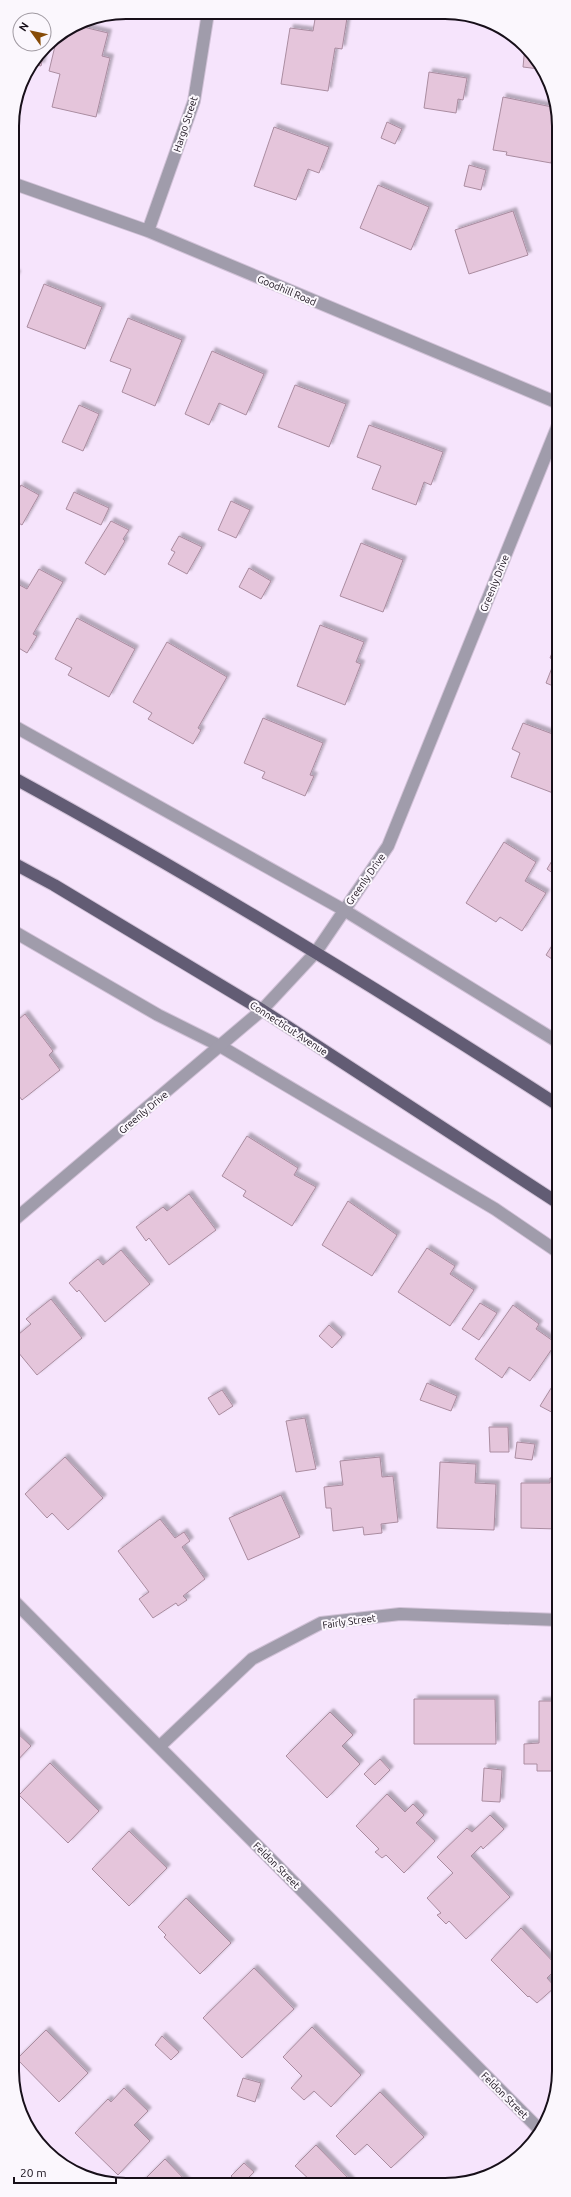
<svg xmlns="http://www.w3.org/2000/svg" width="571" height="2197" font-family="Ubuntu,sans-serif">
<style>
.building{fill:#e5c5db;stroke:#aa8ca0;filter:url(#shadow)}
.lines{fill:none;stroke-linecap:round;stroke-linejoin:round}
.lane-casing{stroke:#d2c2d8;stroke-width:14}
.street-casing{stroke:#d2c2d8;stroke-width:14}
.primary-casing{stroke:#d2c2d8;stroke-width:14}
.lane{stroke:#a09cab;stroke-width:12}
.street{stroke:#a09cab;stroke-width:12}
.primary{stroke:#625c74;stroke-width:12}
.labels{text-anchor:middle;stroke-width:4;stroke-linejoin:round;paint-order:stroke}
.street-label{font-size:10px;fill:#170f19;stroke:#fbf7fd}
.rim{fill:none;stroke:#170f19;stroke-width:2}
</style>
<defs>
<filter id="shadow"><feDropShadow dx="3.5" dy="-3.5" stdDeviation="1" flood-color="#0004"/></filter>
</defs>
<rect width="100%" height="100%" fill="#f6e4fc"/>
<path class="building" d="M316,13L347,18L342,49L335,48L328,91L281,84L290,28L313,31Z
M433,14H452V16H433Z
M75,25L108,33L102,56L110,58L96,117L52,107L60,74L49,71L55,46L47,44Z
M46,45L41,66L33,64L45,45Z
M525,46L531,51L539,69L523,67Z
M429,72L467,78L463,100L458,99L456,113L424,108Z
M503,97L557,108L558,129L551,163L506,155L507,152L493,150Z
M387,122L402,129L395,144L381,138Z
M274,127L329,147L319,173L308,169L296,200L254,186Z
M469,165L486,170L481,190L464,186Z
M378,185L429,207L411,250L360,228Z
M513,211L528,255L469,274L455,230Z
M12,272L17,274L12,284Z
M44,284L102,307L85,349L27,327Z
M128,318L182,340L155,406L122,392L131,369L110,361Z
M212,351L264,374L246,415L219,403L209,425L185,414Z
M295,385L346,404L329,447L278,427Z
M79,405L99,414L83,451L62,442Z
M369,425L443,452L431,485L424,482L416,505L372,489L381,466L357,457Z
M21,485L39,495L22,525L12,519V502Z
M74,492L109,508L101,525L66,509Z
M231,501L250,510L236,538L218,530Z
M111,521L129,530L123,539L125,541L105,575L85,563Z
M179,536L202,547L187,574L168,564L175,552L171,550Z
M361,543L403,560L383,612L340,596Z
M249,568L271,581L261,599L239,587Z
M39,569L63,582L33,634L37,636L27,653L12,644V581L27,589Z
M77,618L135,649L109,697L68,675L72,668L55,659Z
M320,625L364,642L356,662L361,664L345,705L297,686Z
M558,638V688L546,683L555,660L550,658Z
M167,642L227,677L198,728L201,730L193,744L148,719L152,713L133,702Z
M263,718L323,743L310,775L314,776L305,796L262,778L265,772L244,763Z
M523,723L558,736V779L553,793L511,777L520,753L512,749Z
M504,842L536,862L525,881L546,893L522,931L500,917L496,922L466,903Z
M558,851V877L547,869Z
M558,936V963L546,955Z
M25,1014L53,1051L49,1055L60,1070L22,1100L13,1088V1024Z
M247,1136L298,1168L294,1175L316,1187L292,1226L243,1196L246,1191L222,1176Z
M189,1194L216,1230L169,1265L149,1238L146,1241L136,1227L163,1207L167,1211Z
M348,1201L397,1235L372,1276L322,1245Z
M427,1248L455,1266L450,1274L474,1290L450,1326L398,1292Z
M121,1250L150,1284L105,1322L79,1290L77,1292L69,1283L98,1259L103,1265Z
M51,1299L82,1338L37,1375L13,1346V1339L31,1324L26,1319Z
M480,1303L497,1313L479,1340L462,1329Z
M513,1305L539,1324L536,1329L556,1343L530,1381L509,1367L502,1378L475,1359Z
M329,1325L342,1337L332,1348L319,1336Z
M558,1377L559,1416L540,1406Z
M427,1383L457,1396L451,1411L420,1400Z
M222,1390L233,1406L219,1415L208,1398Z
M305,1418L316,1469L296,1472L286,1421Z
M489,1427H508L509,1452H490Z
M517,1442L535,1444L532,1460L515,1458Z
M65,1457L103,1498L68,1530L52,1513L47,1518L25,1494Z
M380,1457L382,1477L393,1476L398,1522L381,1524L382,1533L364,1535L363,1527L333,1531L331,1508H326L324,1487L343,1485L340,1461Z
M440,1462L476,1464L475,1483L496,1484L494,1530L437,1528Z
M550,1478H559V1529L521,1528V1483H550Z
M281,1495L300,1537L248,1560L229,1518Z
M160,1519L175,1538L184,1532L190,1541L182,1547L205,1579L183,1596L187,1600L178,1606L176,1603L153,1618L139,1599L149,1592L118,1551Z
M414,1699H495L496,1744H414Z
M539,1701H559V1771H537V1764H524V1744L539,1743Z
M330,1712L353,1735L342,1746L360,1764L327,1798L286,1756Z
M13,1729L31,1746L13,1765Z
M380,1759L390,1770L375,1785L364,1774Z
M50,1763L99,1811L68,1843L19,1795Z
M484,1768L502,1770L500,1802L482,1801Z
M387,1794L405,1812L413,1804L424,1815L416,1823L435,1841L404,1873L386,1855L382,1858L375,1852L379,1849L356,1826Z
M490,1815L504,1829L483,1849L481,1846L471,1856L510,1897L466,1939L449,1921L446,1924L437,1915L441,1913L427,1898L453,1873L437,1857L467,1828L472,1832Z
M129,1831L167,1868L129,1906L92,1869Z
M186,1898L231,1943L200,1974L164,1937L166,1935L158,1927Z
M521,1928L558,1967L547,1978L555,1987L537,2003L529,1996L528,1997L491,1960Z
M254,1968L294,2009L242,2058L203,2018Z
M312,2027L361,2075L331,2107L314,2091L304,2100L291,2088L302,2076L283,2057Z
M46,2030L88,2073L59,2102L17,2059Z
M162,2036L179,2052L171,2060L155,2045Z
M243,2078L261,2083L255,2102L237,2096Z
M124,2088L148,2111L134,2125L150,2141L118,2175L75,2133L108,2099L111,2102Z
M380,2092L424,2137L391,2168L367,2144L355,2155L336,2136Z
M316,2145L351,2181L349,2184L313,2183L295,2166Z
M165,2159L188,2183H141Z
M244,2163L254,2172L243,2183H238L231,2176Z"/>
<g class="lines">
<defs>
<path id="lane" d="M12,725L344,910L558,1042
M13,931L158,1015L220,1046L495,1209L558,1252"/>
<path id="street" d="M12,183L148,231L558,403
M148,231L194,101L208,13
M13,1221L262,1010L316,952L388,846L558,425
M13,1600L541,2131
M159,1747L252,1659L321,1623L400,1614L559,1620"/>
<path id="primary" d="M12,777C199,879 380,990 558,1105
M13,863L54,885L262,1010L558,1203"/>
</defs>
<use href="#lane" class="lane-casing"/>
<use href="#street" class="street-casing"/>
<use href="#primary" class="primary-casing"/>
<use href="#lane" class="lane"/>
<use href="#street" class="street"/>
<use href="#primary" class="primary"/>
</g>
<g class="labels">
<g class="street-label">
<text transform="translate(185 124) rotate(-72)" y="4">Hargo Street</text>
<text transform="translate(287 290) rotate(23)" y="4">Goodhill Road</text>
<text transform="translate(494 583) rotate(-68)" y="4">Greenly Drive</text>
<text transform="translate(365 879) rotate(-55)" y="4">Greenly Drive</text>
<text transform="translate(289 1028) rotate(33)" y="4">Connecticut Avenue</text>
<text transform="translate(143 1112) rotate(-40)" y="4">Greenly Drive</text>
<text transform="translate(349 1621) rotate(-8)" y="4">Fairly Street</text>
<text transform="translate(277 1865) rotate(45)" y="4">Feldon Street</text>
<text transform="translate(505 2095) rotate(45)" y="4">Feldon Street</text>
</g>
</g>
<path d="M0 0H571V2197H0ZM126 19H445A107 107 0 0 1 552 126V2071A107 107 0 0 1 445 2178H126A107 107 0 0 1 19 2071V126A107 107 0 0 1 126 19Z" fill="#fbf7fd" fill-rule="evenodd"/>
<path class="rim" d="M126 19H445A107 107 0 0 1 552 126V2071A107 107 0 0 1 445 2178H126A107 107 0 0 1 19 2071V126A107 107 0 0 1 126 19Z"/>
<g transform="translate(32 32) rotate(303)"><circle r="19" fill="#fbf7fd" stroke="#a09aa2"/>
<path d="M0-3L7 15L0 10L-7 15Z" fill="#874b07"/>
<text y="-6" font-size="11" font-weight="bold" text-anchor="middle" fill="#170f19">N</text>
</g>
<path d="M14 2177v6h102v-6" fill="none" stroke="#170f19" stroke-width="2"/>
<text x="20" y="2177" font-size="12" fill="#170f19" stroke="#fbf7fd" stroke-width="3" paint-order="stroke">20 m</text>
</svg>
